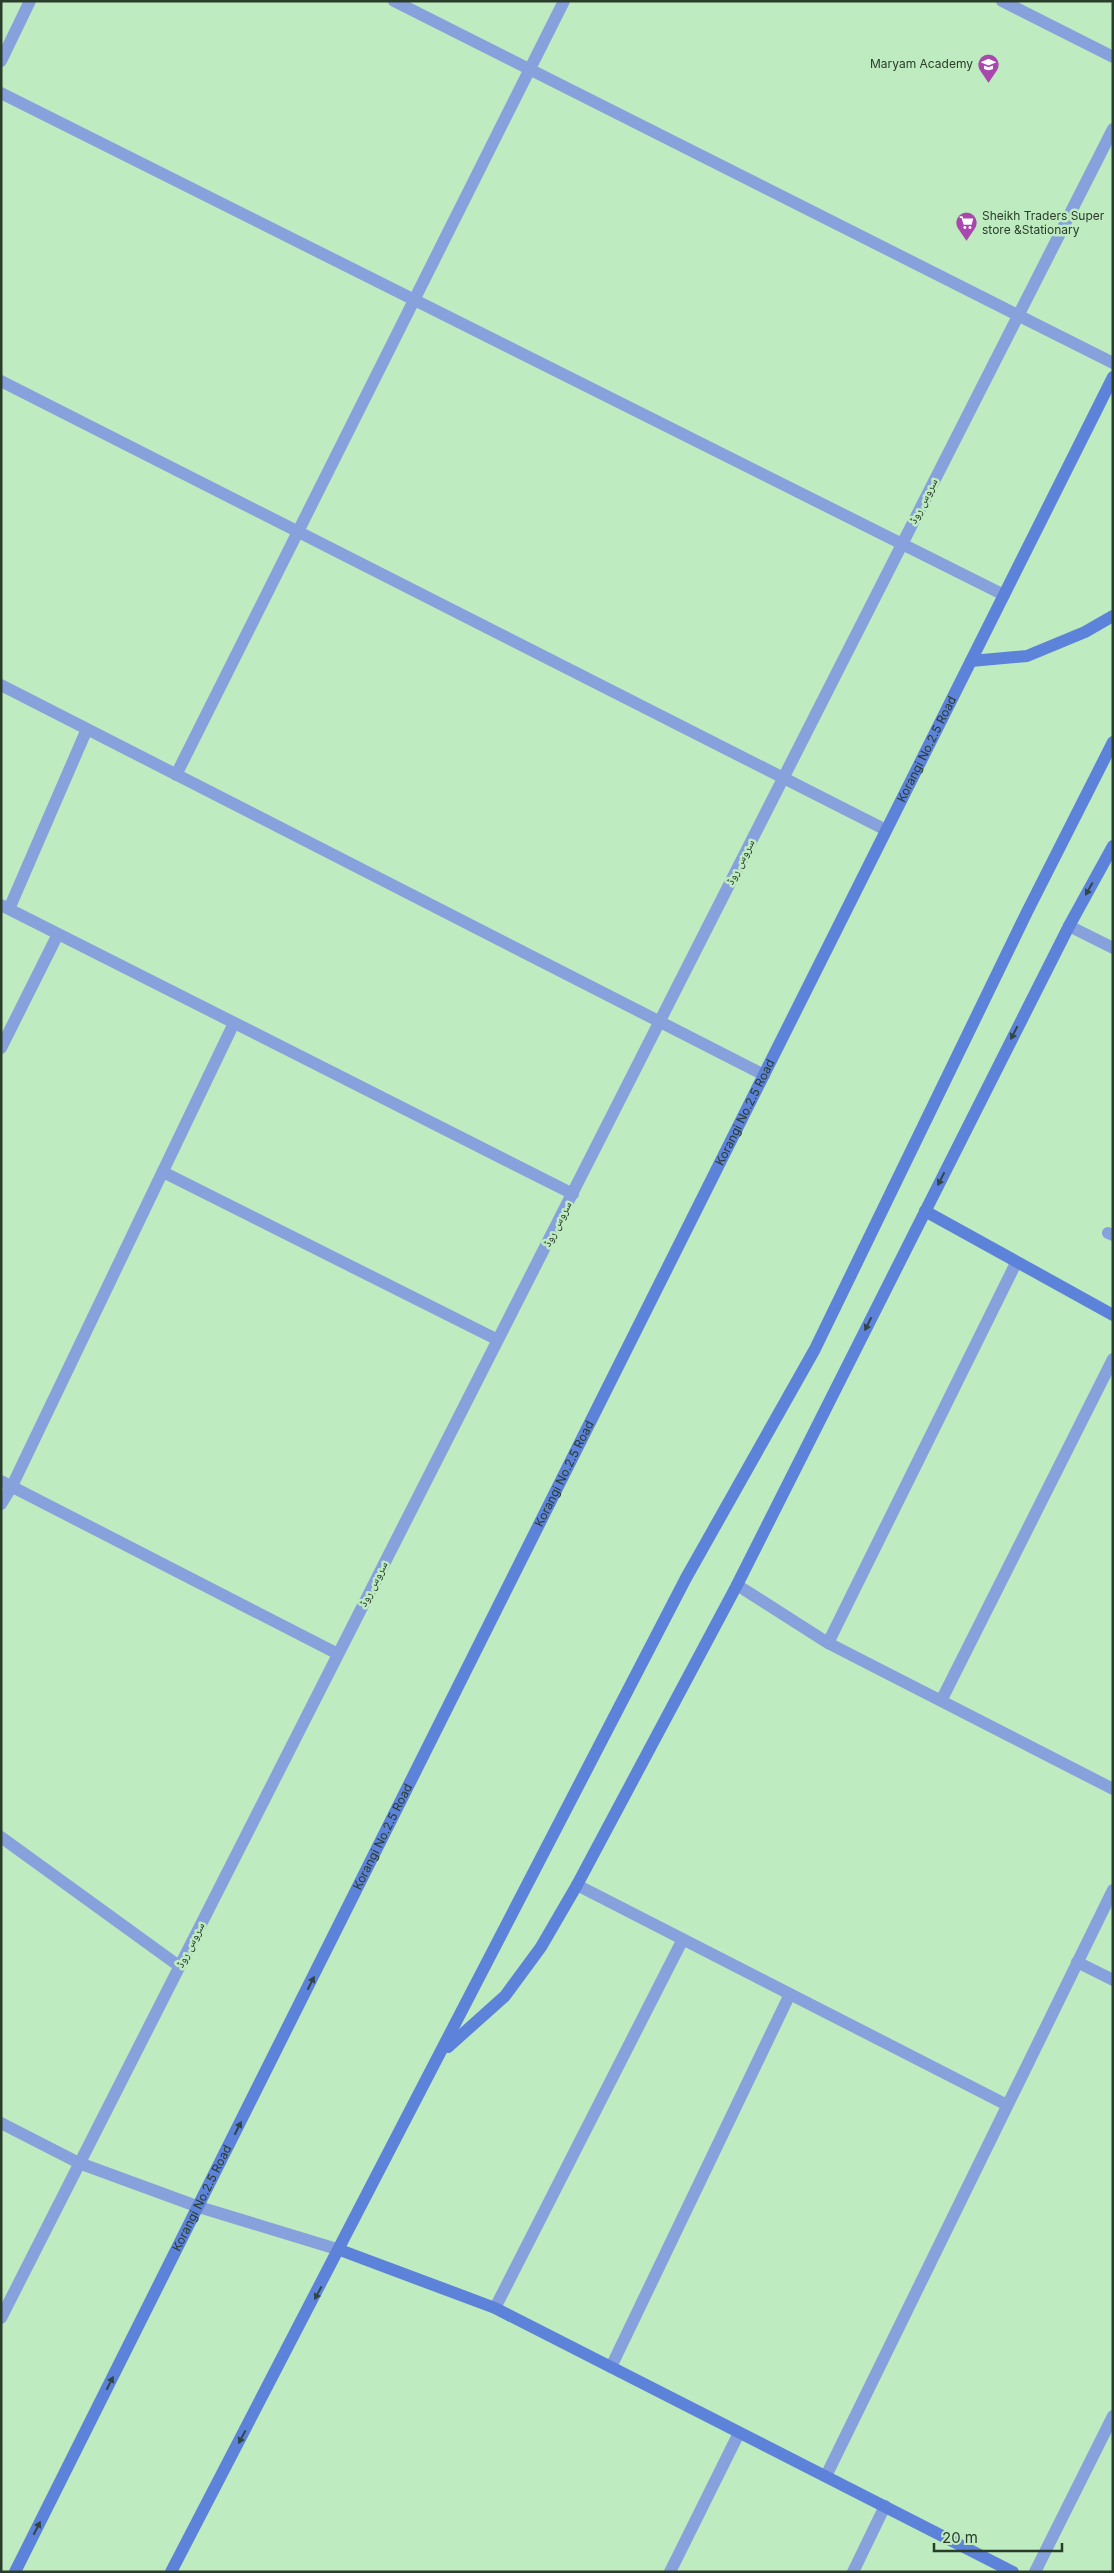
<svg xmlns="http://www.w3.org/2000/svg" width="1114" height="2573" font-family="Inter,'Noto Naskh Arabic',sans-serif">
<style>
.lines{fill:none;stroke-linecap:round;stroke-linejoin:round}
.street{stroke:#87a1dd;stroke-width:12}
.secondary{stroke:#5d82da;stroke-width:12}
.oneway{fill:#324644}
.labels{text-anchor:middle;stroke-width:5;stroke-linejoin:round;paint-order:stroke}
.poi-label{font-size:12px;fill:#2a3c2a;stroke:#beebbf;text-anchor:end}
.street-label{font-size:12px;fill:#2a3c2a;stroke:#beebbf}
</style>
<rect width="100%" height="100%" fill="#beebbf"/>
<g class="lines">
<path class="street" d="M394,1L1113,363
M1002,1L1113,57
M1,61L30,1
M1,93L1004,595
M1,381L886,830
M1,685L764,1075
M176,775L564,1
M1,905L573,1194
M9,909L87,729
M1069,926L1113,948
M1,1048L58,934
M163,1172L498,1340
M1108,1233L1113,1235
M1,1481L338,1654
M1,1504L12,1486L234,1023
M737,1585L828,1643L1113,1789
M828,1643L1016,1263
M941,1701L1113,1359
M1,1837L179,1966
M577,1885L1007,2105
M1077,1962L1113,1980
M1,2123L79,2163L199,2207L340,2250
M495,2308L683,1939
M1,2318L1113,129
M611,2367L790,1994
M826,2476L1113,1890
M670,2572L739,2433
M853,2572L885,2506
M1035,2572L1113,2416"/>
<g class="secondary">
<path d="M971,661L1027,656L1085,632L1113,616"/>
<path d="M925,1211L1113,1315"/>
<path d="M448,2047L505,1996L541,1947L577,1885L737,1585L1069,926L1113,846"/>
<path d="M340,2250L495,2308L1013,2572"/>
<path id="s1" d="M15,2572L1113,377"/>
<path d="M171,2572L686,1578L815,1349L1027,912L1113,742"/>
</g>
</g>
<defs><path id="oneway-solid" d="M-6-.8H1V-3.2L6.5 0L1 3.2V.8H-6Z" transform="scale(1.25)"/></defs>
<g class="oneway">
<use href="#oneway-solid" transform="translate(1089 889) rotate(119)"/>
<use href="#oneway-solid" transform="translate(1014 1033) rotate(117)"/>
<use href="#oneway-solid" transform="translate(941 1179) rotate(117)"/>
<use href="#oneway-solid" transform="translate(868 1324) rotate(117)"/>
<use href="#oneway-solid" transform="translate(311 1983) rotate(-63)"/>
<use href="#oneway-solid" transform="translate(238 2128) rotate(-63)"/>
<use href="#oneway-solid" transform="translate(318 2293) rotate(118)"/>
<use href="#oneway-solid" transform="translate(110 2383) rotate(-63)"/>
<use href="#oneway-solid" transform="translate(242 2437) rotate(118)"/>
<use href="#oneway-solid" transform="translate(37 2528) rotate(-63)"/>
</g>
<defs>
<symbol id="school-pin" viewBox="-11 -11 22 30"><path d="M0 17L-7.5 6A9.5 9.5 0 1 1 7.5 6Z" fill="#a947ae" stroke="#beebbf"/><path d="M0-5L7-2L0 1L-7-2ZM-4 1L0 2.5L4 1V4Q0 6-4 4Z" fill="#fff"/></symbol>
<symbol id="supermarket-pin" viewBox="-11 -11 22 30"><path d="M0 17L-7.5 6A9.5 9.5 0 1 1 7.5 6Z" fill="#a947ae" stroke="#beebbf"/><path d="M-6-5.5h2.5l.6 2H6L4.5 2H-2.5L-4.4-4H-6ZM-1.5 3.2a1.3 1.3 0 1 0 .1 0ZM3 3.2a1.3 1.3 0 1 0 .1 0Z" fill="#fff"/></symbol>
</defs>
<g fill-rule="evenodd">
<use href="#school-pin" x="976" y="52" width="25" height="34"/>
<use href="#supermarket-pin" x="954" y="210" width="25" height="34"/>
</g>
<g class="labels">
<g class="poi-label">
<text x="973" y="68">Maryam Academy</text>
<text x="982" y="220" text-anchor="start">Sheikh Traders Super<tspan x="982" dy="14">store &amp;Stationary</tspan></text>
</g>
<g class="street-label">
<text transform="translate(923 501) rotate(-63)" y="4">سروس روڈ</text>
<text dy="4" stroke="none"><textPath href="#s1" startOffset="2038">Korangi No.2.5 Road</textPath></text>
<text transform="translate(740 862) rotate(-63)" y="4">سروس روڈ</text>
<text dy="4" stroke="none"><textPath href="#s1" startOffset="1632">Korangi No.2.5 Road</textPath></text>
<text transform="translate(557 1224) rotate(-63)" y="4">سروس روڈ</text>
<text dy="4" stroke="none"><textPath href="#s1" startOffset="1228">Korangi No.2.5 Road</textPath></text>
<text transform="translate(373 1584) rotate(-63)" y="4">سروس روڈ</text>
<text dy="4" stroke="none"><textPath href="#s1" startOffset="822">Korangi No.2.5 Road</textPath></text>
<text transform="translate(190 1945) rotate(-63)" y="4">سروس روڈ</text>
<text dy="4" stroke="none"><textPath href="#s1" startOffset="418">Korangi No.2.5 Road</textPath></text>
</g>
</g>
<rect width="1114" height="2573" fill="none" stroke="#2a3c2a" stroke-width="5"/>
<path d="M934 2543v8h128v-8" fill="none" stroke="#2a3c2a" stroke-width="2.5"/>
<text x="942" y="2543" font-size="15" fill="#2a3c2a" stroke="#beebbf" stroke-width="4" paint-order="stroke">20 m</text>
</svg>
